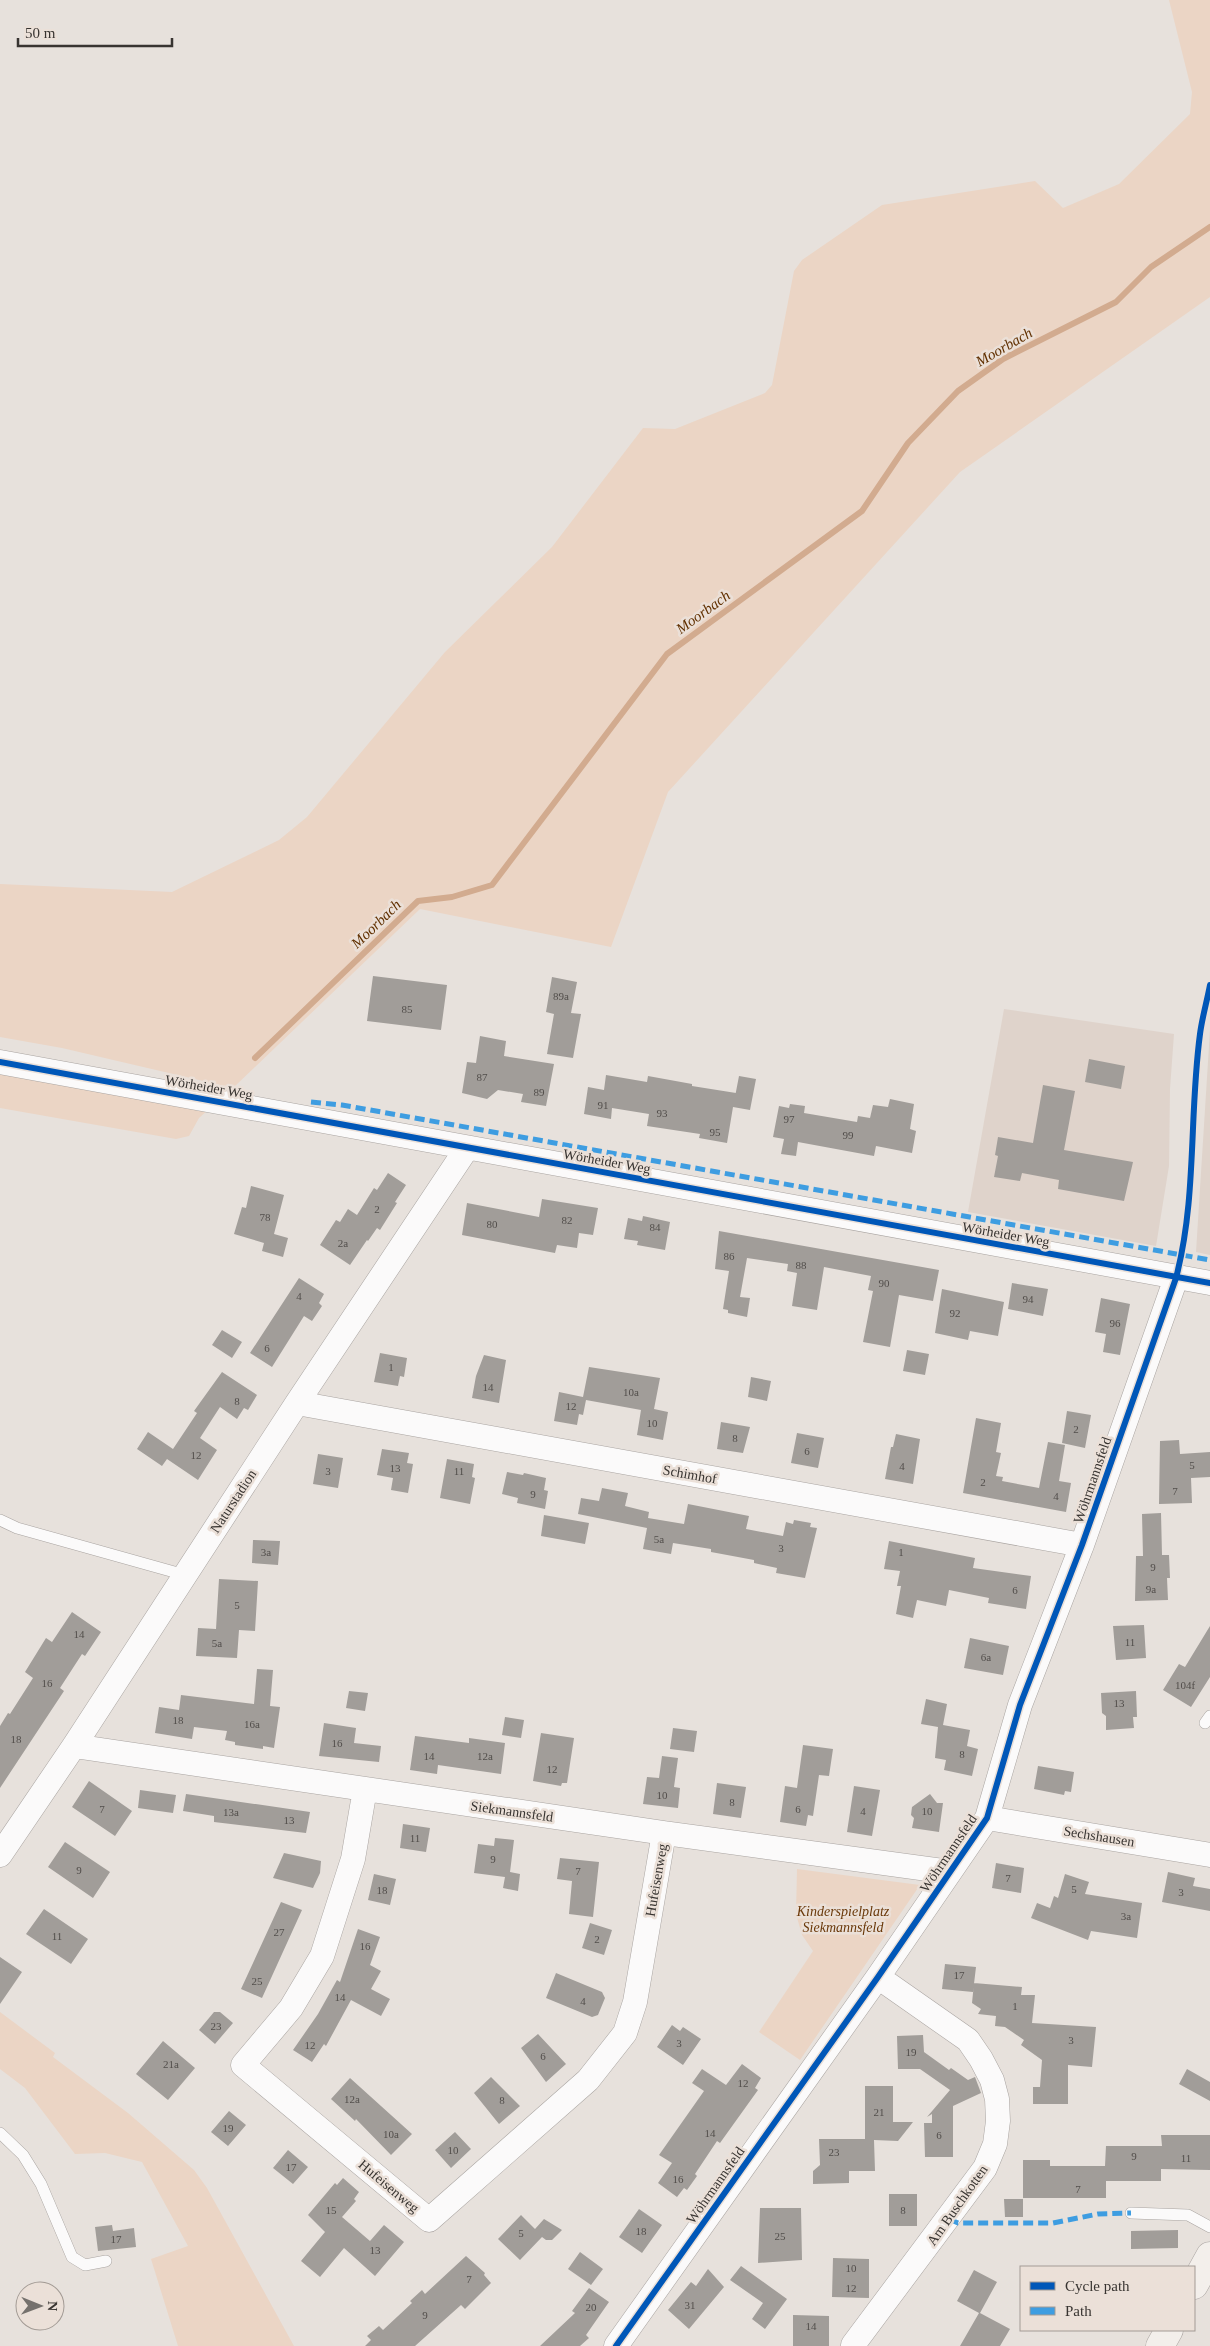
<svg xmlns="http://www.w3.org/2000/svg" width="1210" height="2346" font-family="Georgia,serif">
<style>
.built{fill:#dfd3cb}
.green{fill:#ebd5c5}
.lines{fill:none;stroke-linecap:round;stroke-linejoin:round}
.stream{stroke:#d2ab8f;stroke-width:6}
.building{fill:#a19d99}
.lane-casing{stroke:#a9a4a1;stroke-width:12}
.street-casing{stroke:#a9a4a1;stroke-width:25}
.secondary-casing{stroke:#a9a4a1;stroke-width:29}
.lane{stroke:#fbfafa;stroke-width:11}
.street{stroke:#fbfafa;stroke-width:24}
.secondary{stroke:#f3efeb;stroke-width:28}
.quiet{stroke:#3e9de1;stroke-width:5;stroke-dasharray:10 5;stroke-linecap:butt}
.cycleway-casing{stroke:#ebe0d8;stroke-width:9}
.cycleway{stroke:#0057b8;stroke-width:6}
.labels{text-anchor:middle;stroke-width:5;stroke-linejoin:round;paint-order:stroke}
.number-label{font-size:11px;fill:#524e4b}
.street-label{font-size:14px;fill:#383431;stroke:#ebe0d8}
.park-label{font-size:14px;font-style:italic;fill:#6a3809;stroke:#ebe0d8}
.water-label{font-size:15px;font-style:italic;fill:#613000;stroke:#ebe0d8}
</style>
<rect width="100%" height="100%" fill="#e7e1dc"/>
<path class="built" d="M1004,1009L1174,1034L1170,1089L1169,1166L1156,1246L968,1212Z
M1210,1030V1255L1196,1252Z"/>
<path class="green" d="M1169,0H1210V297L960,472L668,792L611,947L420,909L233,1088L62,1048L0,1037V884L172,892L279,840L307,817L445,652L552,547L643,428L675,429L765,393L772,385L794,271L802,260L882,205L1035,181L1063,208L1119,184L1190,114L1192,92Z
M0,1073L209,1109L199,1118L189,1136L176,1139L0,1108Z
M797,1869L920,1885L800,2060L759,2032L813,1951L802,1935L796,1914Z
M0,2012L55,2053L53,2057L128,2113L194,2170L207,2188L294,2346H178L151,2259L188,2246L142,2162L105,2153L75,2154L25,2088L0,2069Z"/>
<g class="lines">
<path class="stream" d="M255,1058L418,901L452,897L492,885L667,654L862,511L908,443L958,391L1003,359L1116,302L1151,267L1210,227"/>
</g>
<path class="building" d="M373,976L447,985L441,1030L367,1021Z
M552,977L577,982L571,1013L581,1014L573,1058L547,1054L554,1014L546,1012Z
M480,1036L506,1041L504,1056L554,1064L546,1106L521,1102L523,1094L498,1090L487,1099L462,1093L467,1062L476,1063Z
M1089,1059L1125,1066L1121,1089L1085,1082Z
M606,1075L647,1082L648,1076L692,1084V1086L736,1093L734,1102L739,1076L756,1079L750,1110L733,1107L727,1143L699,1138L700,1134L647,1126L649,1114L612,1108L611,1119L584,1114L588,1087L604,1090Z
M1043,1085L1075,1091L1064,1150L1133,1162L1124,1201L1058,1189L1059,1180L1022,1173L1020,1181L994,1177L998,1156L995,1155L998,1137L1033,1143Z
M890,1099L914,1104L910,1129L916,1131L912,1153L876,1146L874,1156L798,1142L796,1156L781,1154L784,1139L773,1137L779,1106L789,1108L790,1104L805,1106L804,1113L857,1122L858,1116L870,1118L873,1105L888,1107Z
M388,1173L406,1185L395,1202L397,1203L380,1230L377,1228L368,1241L367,1240L350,1265L320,1245L336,1220L340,1222L348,1209L357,1215L374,1188L377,1190Z
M251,1186L284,1195L274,1234L288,1238L283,1257L262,1251L264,1243L234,1234L242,1207L246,1208Z
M542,1199L598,1208L593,1235L579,1233L577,1248L557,1245L555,1253L462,1235L467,1203L539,1217Z
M643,1216L670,1222L665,1250L637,1245L638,1241L624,1239L628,1218L642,1221Z
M719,1231L939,1270L933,1301L899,1295L890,1347L863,1342L873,1291L868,1290L871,1276L824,1267L817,1310L792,1306L797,1273L787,1271L788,1264L747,1258L740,1297L750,1298L747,1317L728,1313V1310L723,1309L729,1271L715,1269Z
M299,1278L324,1294L319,1303L322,1306L312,1321L304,1316L272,1367L250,1353Z
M1012,1283L1048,1289L1043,1316L1008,1309Z
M942,1289L1004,1302L998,1336L970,1331L968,1340L935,1333Z
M1101,1298L1130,1304L1120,1355L1103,1352L1106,1334L1095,1332Z
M222,1330L242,1342L232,1358L212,1345Z
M907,1350L929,1354L925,1375L903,1371Z
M380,1353L407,1358L404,1377L400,1376L398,1386L374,1382Z
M484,1355L506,1360L499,1403L472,1398L476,1376Z
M589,1367L660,1378L654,1409L668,1412L663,1440L637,1435L641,1410L586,1400L583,1415L579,1414L577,1425L554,1421L559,1392L583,1397Z
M222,1372L257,1395L248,1410L244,1408L237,1419L220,1407L200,1438L217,1450L198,1480L167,1459L162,1466L137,1449L148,1432L173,1449L197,1413L194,1411Z
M751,1377L771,1381L767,1401L748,1397Z
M1067,1411L1091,1415L1085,1448L1062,1443Z
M976,1418L1001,1423L996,1452L1001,1453L996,1476L1003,1477L1002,1481L1039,1488L1048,1442L1065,1445L1059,1481L1071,1483L1066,1512L963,1493Z
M721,1422L750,1427L743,1453L717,1449Z
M797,1433L824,1438L818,1468L791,1463Z
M896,1434L920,1439L913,1484L885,1479L891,1447H893Z
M1179,1440L1180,1454L1210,1452V1477L1191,1478L1192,1503L1159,1504L1160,1441Z
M382,1449L409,1453L407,1463L413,1464L408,1493L391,1490L393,1478L377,1475Z
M318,1454L343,1458L338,1488L313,1484Z
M447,1459L474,1464L472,1477L475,1478L470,1504L440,1498Z
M507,1472L523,1475L524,1473L546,1478L544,1490L548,1491L545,1509L517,1503L518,1498L502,1494Z
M602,1488L628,1493L625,1506L649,1512L648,1518L684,1524L688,1504L749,1516L746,1529L783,1536L786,1522L793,1524L794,1520L811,1523L810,1527L817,1528L805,1578L776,1573L777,1568L754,1563V1560L711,1552V1549L673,1543L671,1554L643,1549L647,1528L578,1514L581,1498L599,1501Z
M1161,1513L1162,1555H1169L1170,1578H1167L1168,1600L1135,1601L1136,1556H1143L1142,1514Z
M544,1515L589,1523L585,1544L541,1536Z
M253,1540L280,1541L278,1565L252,1563Z
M889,1541L975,1558L973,1568L1031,1576L1026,1609L988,1603L989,1598L949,1590L946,1606L917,1600L913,1618L896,1614L901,1586H897L900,1571L884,1569Z
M219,1579L258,1581L255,1631L239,1630L237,1658L196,1656L198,1628L216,1629Z
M72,1612L101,1632L85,1656L82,1654L60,1688L64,1691L0,1788V1726L8,1713L10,1714L33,1678L25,1672L46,1638L52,1642Z
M1144,1625L1146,1658L1116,1660L1113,1626Z
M1210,1626V1677L1191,1707L1163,1690L1179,1664L1185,1667Z
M970,1638L1009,1646L1003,1675L964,1668Z
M257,1669L273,1670L270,1706L280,1707L274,1748L263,1746V1749L235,1745V1742L225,1740L227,1731L194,1727L192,1739L155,1733L159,1707L179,1710L181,1695L254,1704Z
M349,1691L368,1693L365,1711L346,1708Z
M1136,1691L1137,1717H1133L1134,1728L1106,1730V1716L1102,1713L1101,1693Z
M926,1699L947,1704L943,1725L970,1730L967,1746L978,1749L972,1776L944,1770L946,1760L935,1758L938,1727L921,1724Z
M505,1717L524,1720L521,1738L502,1735Z
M324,1723L356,1728L354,1743L381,1746L379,1762L319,1756Z
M673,1728L697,1731L694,1752L670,1749Z
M541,1733L574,1738L567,1783H562L561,1786L533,1781Z
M415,1736L469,1743V1738L505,1743L501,1774L438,1765L437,1774L410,1770Z
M803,1745L833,1749L829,1776L819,1775L813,1816L808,1815L806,1826L780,1822L785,1786L797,1788Z
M662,1756L678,1758L674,1787L680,1788L678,1808L643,1804L647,1777L659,1778Z
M1038,1766L1074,1772L1071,1792L1065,1791L1064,1795L1034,1789Z
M89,1781L132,1811L115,1836L72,1807Z
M717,1783L746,1787L741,1818L713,1814Z
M854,1786L880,1790L872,1836L847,1832Z
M140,1790L176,1795L173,1813L138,1808Z
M186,1794L310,1812L306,1833L214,1822V1816L183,1811Z
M930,1794L937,1803H943L939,1832L912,1828L914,1818L911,1815L912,1807Z
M403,1824L430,1828L426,1852L400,1848Z
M495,1838L514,1840L510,1872L520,1874L518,1891L503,1888L505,1877L474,1873L478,1844L494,1846Z
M65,1842L110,1872L93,1898L48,1867Z
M284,1853L321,1861L320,1873L313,1888L273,1878Z
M560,1858L599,1862L593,1917L569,1914L572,1881L557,1879Z
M996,1863L1024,1868L1021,1893L992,1888Z
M1168,1872L1195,1878L1193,1886L1210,1889V1911L1162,1902Z
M374,1874L396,1879L390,1905L368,1900Z
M1065,1874L1089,1882L1085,1894L1142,1903L1137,1938L1091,1931L1088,1940L1031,1918L1037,1903L1050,1908L1054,1896L1058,1898Z
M281,1902L302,1910L262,1998L241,1989Z
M44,1909L88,1939L71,1964L26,1934Z
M590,1923L612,1930L604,1955L582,1948Z
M358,1929L380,1937L370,1965L381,1971L371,1989L390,1999L381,2016L351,2000L326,2046L324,2044L312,2062L293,2050L318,2014L337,1980L340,1982Z
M0,1957L22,1972L0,2004Z
M945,1964L976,1967L973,1992L942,1989Z
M556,1973L602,1992L605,1998L598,2015L592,2017L546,1998Z
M974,1983L1022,1987L1021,1995H1035L1032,2023L1096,2027L1092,2067L1068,2065V2104H1033V2087H1040L1042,2060L1021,2045L1024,2040L1005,2027L995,2026L996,2016L978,2014L981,2009L972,2003Z
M214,2012H220L233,2023L215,2044L199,2030Z
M672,2025L680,2031L683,2027L701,2039L683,2065L657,2047Z
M538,2034L566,2064L546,2082L521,2048Z
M923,2035L924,2052L949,2070L951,2068L968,2080L975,2077L981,2093L953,2106V2157H925L924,2123H932V2114L927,2117L950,2090L920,2069H898L897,2036Z
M163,2041L195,2068L168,2100L136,2074Z
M742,2064L761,2078L755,2088L758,2090L720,2143L717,2141L695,2174L697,2176L687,2190L684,2188L677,2197L658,2183L672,2163L659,2155L704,2091L692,2083L702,2069L726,2085Z
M1187,2069L1210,2082V2101L1179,2084Z
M491,2077L520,2106L499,2124L474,2093Z
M350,2078L412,2134L391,2155L356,2119L355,2121L331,2099Z
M865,2086H893V2122H913L898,2141L874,2140L875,2171H849V2183L813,2184V2171L820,2165L819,2139H865Z
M229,2111L246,2125L228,2146L211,2132Z
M455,2132L471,2149L451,2168L435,2150Z
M1161,2135H1210V2170L1161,2169V2181H1106V2198H1023V2160H1050V2166H1105L1106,2146H1162Z
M288,2150L308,2167L293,2184L273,2168Z
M343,2178L359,2192L354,2199L356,2201L342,2217L370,2241L384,2225L404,2242L375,2276L344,2248L320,2277L301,2261L325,2232L308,2215L335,2183L337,2185Z
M889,2194H917V2226H889Z
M1004,2199H1023V2217H1005Z
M760,2208H801L802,2260L758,2263Z
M639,2209L662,2225L642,2253L619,2237Z
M521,2215L535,2229L544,2219L562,2230L552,2240H546L542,2237L520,2260L498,2239Z
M112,2225L113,2231L134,2228L136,2247L98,2251L95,2227Z
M1178,2230V2248L1131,2249V2231Z
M580,2252L603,2269L591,2285L568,2269Z
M466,2256L485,2273L484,2275L491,2283L465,2309L461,2305L415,2346H365L371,2340L367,2336L379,2326L383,2330L412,2303L410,2301L422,2290L425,2294Z
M833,2258L869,2259V2298L832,2297Z
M741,2266L787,2299L765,2329L752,2319L763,2303L730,2280Z
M708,2269L724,2287L689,2329L668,2310L691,2282L696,2286Z
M974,2270L997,2282L980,2313L1010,2329L1000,2346H960L979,2313L957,2301Z
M589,2288L609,2302L586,2335L589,2338L580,2346H540L575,2313L572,2311Z
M793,2315L829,2316V2346H793Z"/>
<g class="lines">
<defs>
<path id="lane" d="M0,1520L17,1528L185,1575
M1205,1723L1210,1716
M0,2133L23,2155L41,2184L72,2257L85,2265L106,2261
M1131,2213L1188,2215L1210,2227"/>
<path id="street" d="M0,1062L1210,1283
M297,1403L1082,1545
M74,1746L664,1833L950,1872
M365,1789L353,1859L322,1956L291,2008L243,2065L429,2220L588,2080L625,2033L635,2002L664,1833
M987,1818L1210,1855
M0,1855L74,1746L297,1403L467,1148
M853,2345L985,2168L995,2144L998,2121L997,2099L992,2080L981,2059L968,2040L878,1977
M616,2346L878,1977L987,1818L1020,1705L1082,1545L1176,1278"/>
<path id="secondary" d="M1194,2285L1210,2256
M1160,2346L1169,2330"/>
</defs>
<use href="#lane" class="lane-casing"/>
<use href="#street" class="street-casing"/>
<use href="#secondary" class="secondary-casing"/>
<use href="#lane" class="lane"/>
<use href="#street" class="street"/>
<use href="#secondary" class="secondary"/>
<path class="quiet" d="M311,1102L342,1105L1210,1260
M949,2219L958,2223H1053L1098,2214L1131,2213"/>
<defs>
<path id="cycleway" d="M0,1062L1210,1283
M616,2346L878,1977L987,1818L1020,1705L1082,1545L1176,1278C1197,1198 1189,1115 1200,1034C1202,1018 1207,1001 1210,985"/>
</defs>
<use href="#cycleway" class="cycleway-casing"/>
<use href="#cycleway" class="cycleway"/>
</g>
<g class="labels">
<g class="number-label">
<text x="561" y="1000">89a</text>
<text x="407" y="1013">85</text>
<text x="482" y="1081">87</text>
<text x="539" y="1096">89</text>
<text x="603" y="1109">91</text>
<text x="662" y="1117">93</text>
<text x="789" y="1123">97</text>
<text x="715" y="1136">95</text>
<text x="848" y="1139">99</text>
<text x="377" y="1213">2</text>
<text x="265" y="1221">78</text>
<text x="567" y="1224">82</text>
<text x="492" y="1228">80</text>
<text x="655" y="1231">84</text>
<text x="343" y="1247">2a</text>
<text x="729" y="1260">86</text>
<text x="801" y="1269">88</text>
<text x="884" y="1287">90</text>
<text x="299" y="1300">4</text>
<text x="1028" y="1303">94</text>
<text x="955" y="1317">92</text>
<text x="1115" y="1327">96</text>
<text x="267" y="1352">6</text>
<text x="391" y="1371">1</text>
<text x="488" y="1391">14</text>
<text x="631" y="1396">10a</text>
<text x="237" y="1405">8</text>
<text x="571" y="1410">12</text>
<text x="652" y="1427">10</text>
<text x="1076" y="1433">2</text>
<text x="735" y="1442">8</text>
<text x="807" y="1455">6</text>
<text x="196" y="1459">12</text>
<text x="1192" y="1469">5</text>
<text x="902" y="1470">4</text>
<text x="395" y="1472">13</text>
<text x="328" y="1475">3</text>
<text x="459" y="1475">11</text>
<text x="983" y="1486">2</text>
<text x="1175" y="1495">7</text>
<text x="533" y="1498">9</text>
<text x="1056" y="1500">4</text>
<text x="659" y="1543">5a</text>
<text x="781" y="1552">3</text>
<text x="266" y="1556">3a</text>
<text x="901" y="1556">1</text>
<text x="1153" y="1571">9</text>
<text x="1151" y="1593">9a</text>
<text x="1015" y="1594">6</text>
<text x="237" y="1609">5</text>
<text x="79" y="1638">14</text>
<text x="1130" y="1646">11</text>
<text x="217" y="1647">5a</text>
<text x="986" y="1661">6a</text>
<text x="47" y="1687">16</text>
<text x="1185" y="1689">104f</text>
<text x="1119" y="1707">13</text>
<text x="178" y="1724">18</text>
<text x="252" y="1728">16a</text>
<text x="16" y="1743">18</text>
<text x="337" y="1747">16</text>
<text x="962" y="1758">8</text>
<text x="429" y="1760">14</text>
<text x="485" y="1760">12a</text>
<text x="552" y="1773">12</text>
<text x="662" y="1799">10</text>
<text x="732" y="1806">8</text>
<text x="102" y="1813">7</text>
<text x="798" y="1813">6</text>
<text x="863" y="1815">4</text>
<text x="927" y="1815">10</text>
<text x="231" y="1816">13a</text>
<text x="289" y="1824">13</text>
<text x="415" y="1842">11</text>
<text x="493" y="1863">9</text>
<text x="79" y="1874">9</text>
<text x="578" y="1875">7</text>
<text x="1008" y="1882">7</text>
<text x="1074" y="1893">5</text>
<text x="382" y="1894">18</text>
<text x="1181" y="1896">3</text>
<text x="1126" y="1920">3a</text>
<text x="279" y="1936">27</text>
<text x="57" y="1940">11</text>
<text x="597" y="1943">2</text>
<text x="365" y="1950">16</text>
<text x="959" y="1979">17</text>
<text x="257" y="1985">25</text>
<text x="340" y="2001">14</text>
<text x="583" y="2005">4</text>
<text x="1015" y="2010">1</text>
<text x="216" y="2030">23</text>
<text x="1071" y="2044">3</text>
<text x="679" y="2047">3</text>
<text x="310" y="2049">12</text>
<text x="911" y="2056">19</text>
<text x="543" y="2060">6</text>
<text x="171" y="2068">21a</text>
<text x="743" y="2087">12</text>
<text x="352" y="2103">12a</text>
<text x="502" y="2104">8</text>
<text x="879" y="2116">21</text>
<text x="228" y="2132">19</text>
<text x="710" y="2137">14</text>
<text x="391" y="2138">10a</text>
<text x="939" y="2139">6</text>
<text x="453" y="2154">10</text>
<text x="834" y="2156">23</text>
<text x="1134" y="2160">9</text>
<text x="1186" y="2162">11</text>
<text x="291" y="2171">17</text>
<text x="678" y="2183">16</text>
<text x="1078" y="2193">7</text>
<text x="331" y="2214">15</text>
<text x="903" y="2214">8</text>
<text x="641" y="2235">18</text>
<text x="521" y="2237">5</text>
<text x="780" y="2240">25</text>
<text x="116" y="2243">17</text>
<text x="375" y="2254">13</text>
<text x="851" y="2272">10</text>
<text x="469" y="2283">7</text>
<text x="851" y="2292">12</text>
<text x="690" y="2309">31</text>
<text x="591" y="2311">20</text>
<text x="425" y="2319">9</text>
<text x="811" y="2330">14</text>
</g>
<g class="street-label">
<text transform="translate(209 1087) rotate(10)" y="5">Wörheider Weg</text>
<text transform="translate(607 1161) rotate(10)" y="5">Wörheider Weg</text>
<text transform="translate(1006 1234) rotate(10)" y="5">Wörheider Weg</text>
<text transform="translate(690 1474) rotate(10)" y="5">Schimhof</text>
<text transform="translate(1092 1480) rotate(-71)" y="5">Wöhrmannsfeld</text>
<text transform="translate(233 1501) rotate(-57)" y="5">Naturstadion</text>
<text transform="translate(512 1811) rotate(8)" y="5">Siekmannsfeld</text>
<text transform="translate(1099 1836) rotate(9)" y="5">Sechshausen</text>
<text transform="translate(948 1853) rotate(-56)" y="5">Wöhrmannsfeld</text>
<text transform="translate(656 1880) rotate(-80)" y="5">Hufeisenweg</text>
<text transform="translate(715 2185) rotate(-55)" y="5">Wöhrmannsfeld</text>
<text transform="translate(389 2186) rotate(40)" y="5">Hufeisenweg</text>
<text transform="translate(957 2205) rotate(-55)" y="5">Am Buschkotten</text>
</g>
<g class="park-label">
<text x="843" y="1916">Kinderspielplatz<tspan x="843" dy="16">Siekmannsfeld</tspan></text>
</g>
<g class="water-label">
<text transform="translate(1004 347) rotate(-30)" y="5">Moorbach</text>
<text transform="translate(703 612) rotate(-36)" y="5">Moorbach</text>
<text transform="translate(376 924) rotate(-44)" y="5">Moorbach</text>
</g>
</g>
<rect x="1020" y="2266" width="175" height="65" fill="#ebe0d8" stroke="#a39b95"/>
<rect x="1030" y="2282" width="25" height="8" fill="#0057b8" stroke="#a39b95"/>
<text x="1065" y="2291" font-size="15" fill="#383431">Cycle path</text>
<rect x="1030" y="2307" width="25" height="8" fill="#3e9de1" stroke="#a39b95"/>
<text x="1065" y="2316" font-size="15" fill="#383431">Path</text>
<g transform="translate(40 2306) rotate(91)"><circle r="24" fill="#ebe0d8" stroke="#a39b95"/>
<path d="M0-4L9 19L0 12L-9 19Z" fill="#75716d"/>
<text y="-8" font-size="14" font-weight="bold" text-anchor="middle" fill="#383431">N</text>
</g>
<path d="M18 38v8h154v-8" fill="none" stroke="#383431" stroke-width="2.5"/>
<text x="25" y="38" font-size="15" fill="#383431" stroke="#ebe0d8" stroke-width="4" paint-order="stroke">50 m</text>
</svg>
